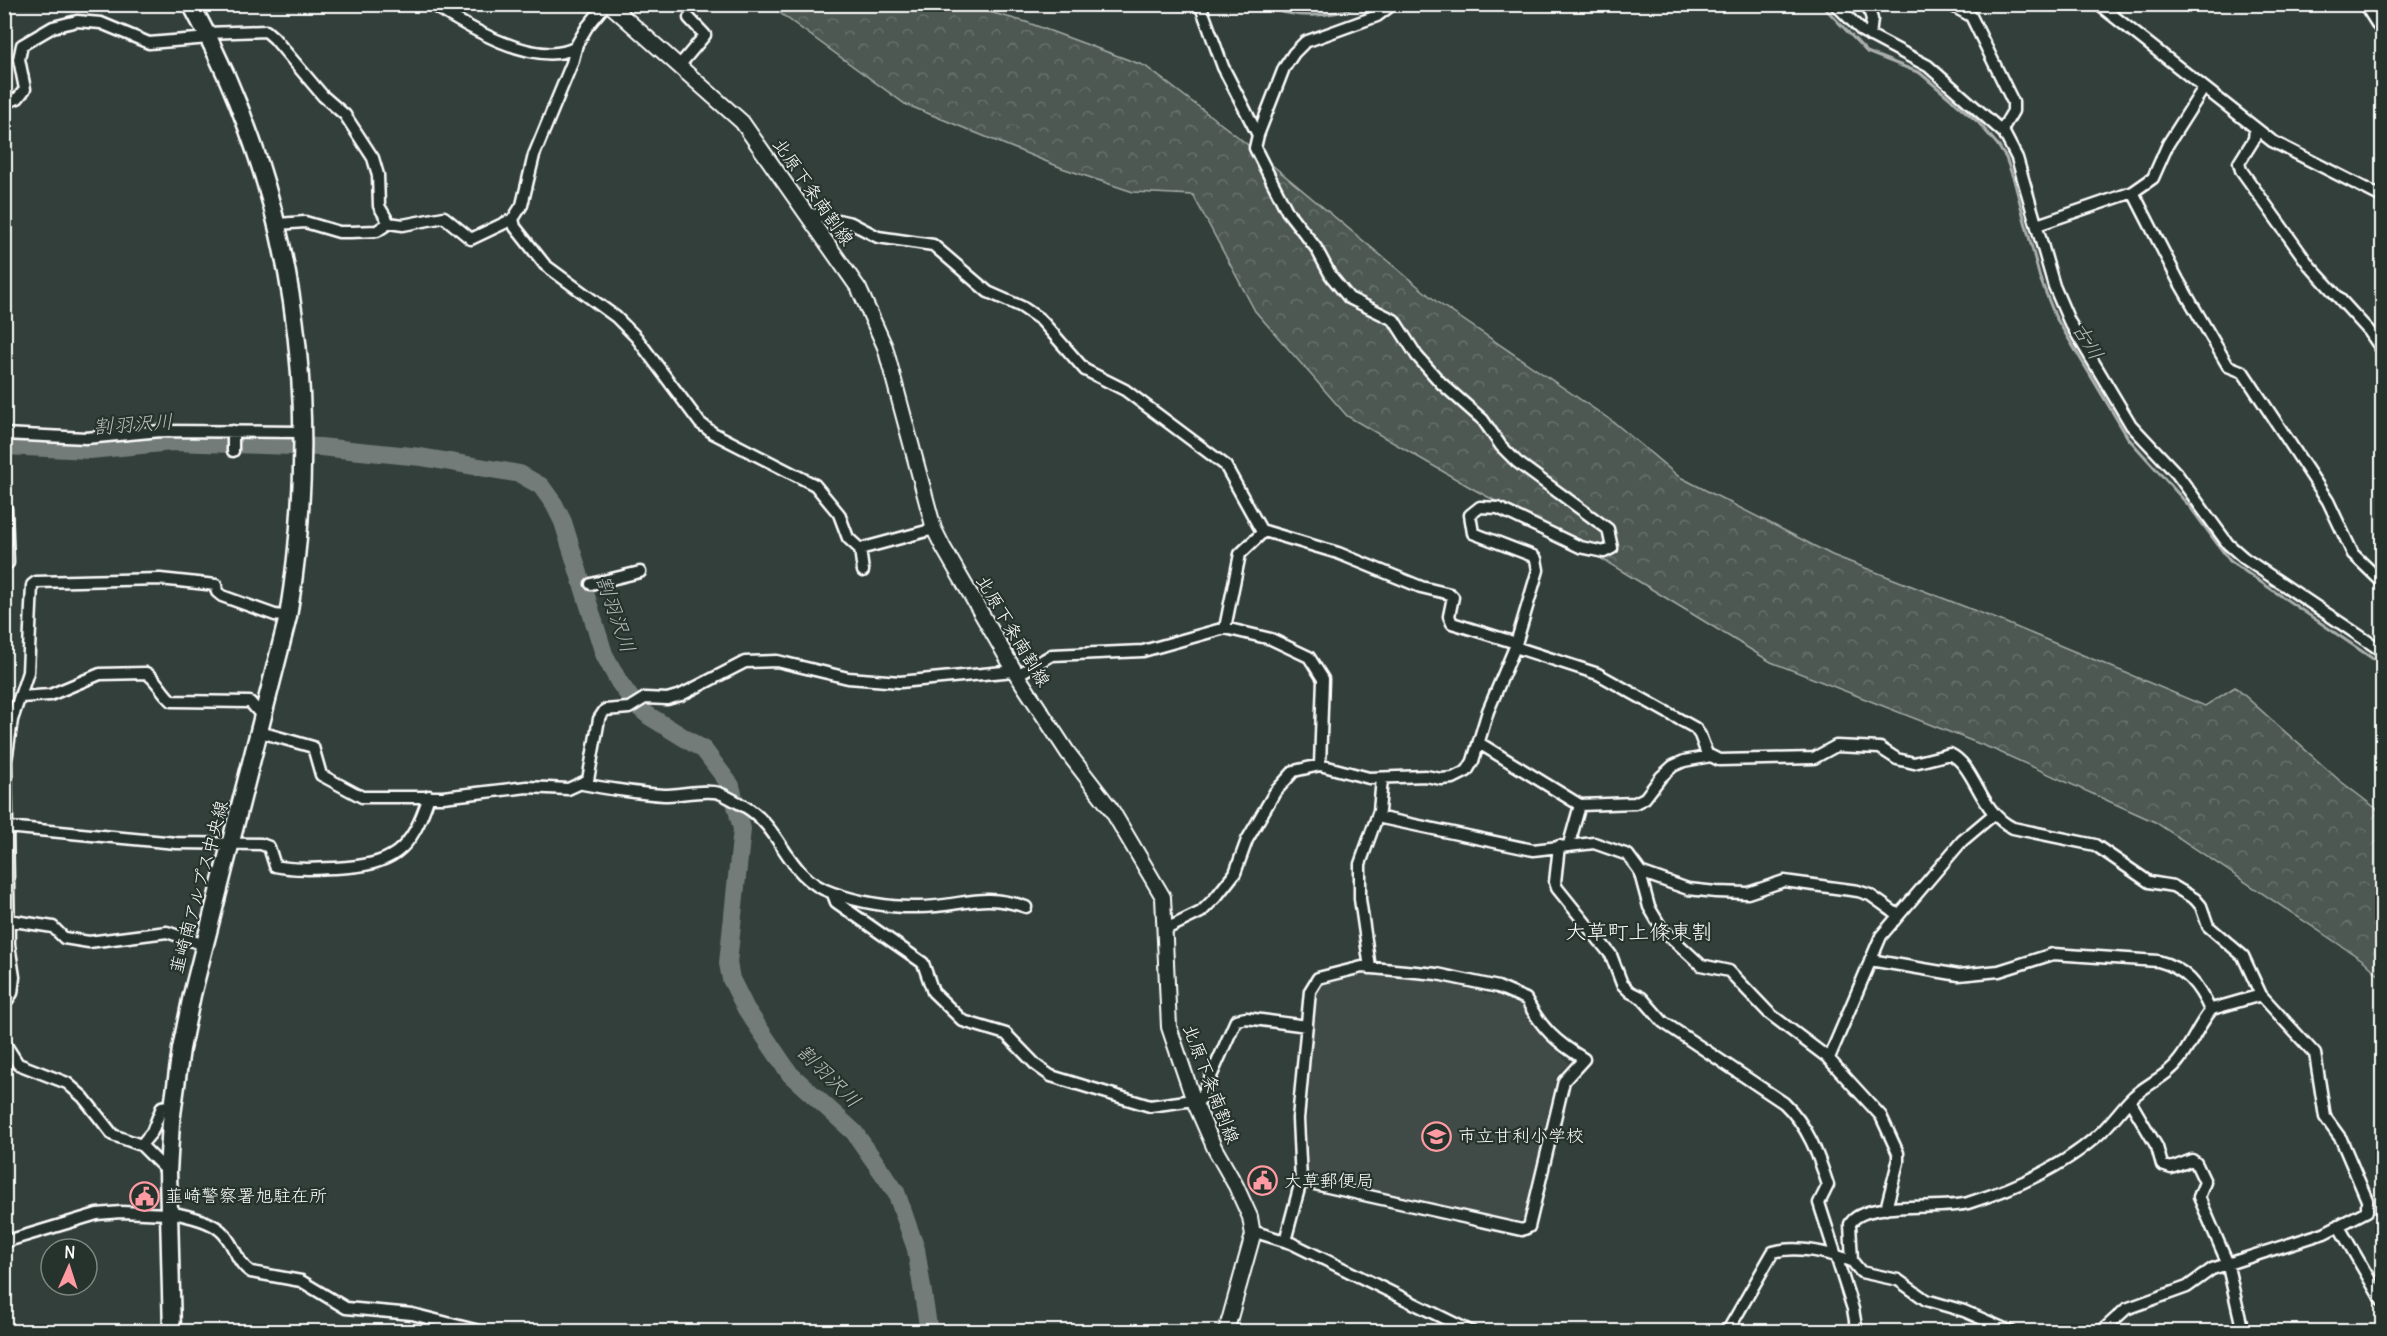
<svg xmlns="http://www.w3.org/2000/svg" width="2387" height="1336" font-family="Delius,'Klee One',sans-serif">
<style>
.built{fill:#404c47}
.forest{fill:url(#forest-crowns);stroke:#a6aca9;stroke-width:1.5}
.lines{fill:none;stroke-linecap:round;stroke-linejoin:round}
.stream{stroke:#abb0ae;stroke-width:3}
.river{stroke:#737b78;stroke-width:18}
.street-casing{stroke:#fff;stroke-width:15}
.secondary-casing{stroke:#fff;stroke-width:18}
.primary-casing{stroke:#fff;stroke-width:21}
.street{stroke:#26332d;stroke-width:10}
.secondary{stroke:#26332d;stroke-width:14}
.primary{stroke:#26332d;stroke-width:16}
.labels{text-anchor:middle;stroke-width:4.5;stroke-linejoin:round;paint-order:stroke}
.street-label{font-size:18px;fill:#fff;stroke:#26332d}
.poi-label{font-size:18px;fill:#fff;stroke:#26332d;text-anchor:start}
.water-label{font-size:20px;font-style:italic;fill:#b9bdbc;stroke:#26332d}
.quarter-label{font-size:21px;fill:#fff;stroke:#26332d}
</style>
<defs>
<pattern id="forest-crowns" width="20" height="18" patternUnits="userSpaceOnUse" patternTransform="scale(1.5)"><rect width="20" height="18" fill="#4d5853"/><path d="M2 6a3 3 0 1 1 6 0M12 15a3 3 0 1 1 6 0" fill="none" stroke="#68716d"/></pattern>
</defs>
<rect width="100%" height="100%" fill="#333f3a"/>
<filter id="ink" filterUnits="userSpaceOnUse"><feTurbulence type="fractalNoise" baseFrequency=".0167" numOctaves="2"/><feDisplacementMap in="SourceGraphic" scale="12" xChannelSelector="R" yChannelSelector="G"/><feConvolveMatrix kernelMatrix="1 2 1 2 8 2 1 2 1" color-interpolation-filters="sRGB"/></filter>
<g filter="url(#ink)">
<path class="built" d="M1369,971L1445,980L1489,995L1507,996L1518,1000L1532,1023L1569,1063L1556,1077L1524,1217L1517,1222L1313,1178L1306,1168L1313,993L1326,982Z"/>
<path class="forest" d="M769,5H964L1026,22L1145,66L1237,136L1437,302L1615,423L1678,476L1832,555L1999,620L2205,706L2235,687L2339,780L2382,813V978L2364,961L2155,822L1995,750L1771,662L1584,548L1475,490L1347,416L1255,311L1193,195L1133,192L1062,168L905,104Z"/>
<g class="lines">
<path class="stream" d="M1258,4C1291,19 1331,19 1363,4
M1821,4L1867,52L1920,73L1978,122L1997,144L2006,158L2014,180L2040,278L2055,316L2128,438L2191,508L2230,561L2382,665"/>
<path class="river" d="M4,446L90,450L172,442L320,447L421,457L520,474L541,486L554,504L563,522L604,654L619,682L635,704L649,716L704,750L731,786L742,829L728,963L731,979L746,1009L790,1074L854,1132L896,1192L916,1249L929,1332"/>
<defs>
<path id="street" d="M431,4C464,25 537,70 576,47
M1200,4L1223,67L1258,135
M1835,4L1862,31L1928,66L2004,133L2017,158L2054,286L2069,321L2131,425L2177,474L2228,544L2244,558L2382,651
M1867,4L1872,19L1870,36
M1949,4L1971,16L2013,102V111L2003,128
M2098,4L2272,141L2382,197
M206,33L266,31L274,38L323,96L345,115L373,158L378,175L379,206L389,223
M679,66L705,35L689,18
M4,103L18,98L25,89L19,59L22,45L53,27L77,21L101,23L149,43L209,38
M2255,129L2254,139L2239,163L2241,170L2309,265L2369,331L2382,350
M2133,192L2178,280L2228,366L2243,372L2328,501L2353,554L2382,582
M807,213L851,223L878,237L933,245L988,292L1022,307L1041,320L1085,370L1125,390L1225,465L1261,530L1338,553L1421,587L1450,594L1453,597L1449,616L1452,623L1516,643
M513,219L515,227L545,265L616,317L636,337L700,423L713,433L815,485L839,514L848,538L860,549L934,529
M278,224L305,222L339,232H351L377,231L389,223L403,225L444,217L471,239L513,219L522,205L534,155L572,63L577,44L587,27L606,4
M2037,225L2133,192L2153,178L2168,144L2203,89
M233,431V451
M4,434L86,438L161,431L303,432
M6,509L8,563
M860,549L863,571
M591,584L640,572
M1225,628L1240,554L1263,532
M1515,647L1598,674L1695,728L1700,735L1707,754L1719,760L1814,758L1836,746L1880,748L1897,759L1914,763L1950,754C1976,766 1979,812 2013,828L2095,845L2149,882L2173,886L2195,899L2201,906L2208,926L2243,956L2261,995L2315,1054L2325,1117L2341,1139L2367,1200V1211L2324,1233L2212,1269L2187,1287L2126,1309L2104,1329L2095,1332
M1017,675L1052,655L1143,651L1225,628L1271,639L1309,657L1323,679L1320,765
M20,697L50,695L100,674L146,673C156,678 162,693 172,701L250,702L264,718
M260,732L313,747L321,775L362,797H443L527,787L568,789L588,780L599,719L605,710L629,708L645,698L667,699L681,695L745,662L777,661L848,678L900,682L1014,671
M1479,743L1580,805L1635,803L1645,798L1661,777L1673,766L1684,761L1711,756
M583,784C602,788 645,794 664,795C679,795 706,789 719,793C727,796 737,802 744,806C784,829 785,877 833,893C858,902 891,908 918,907C963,907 980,891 1026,907
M1377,817L1533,850L1594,843L1628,855L1639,870L1649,907L1662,929L1701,965L1729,971L1770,1014L1827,1057L1881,1116L1898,1153V1162L1886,1209
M7,827L176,843L261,844L269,847L275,866C295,870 314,869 335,868C393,865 411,852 429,796
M1569,844L1580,805
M1559,846L1555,882L1557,888L1611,955L1622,984L1630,992L1642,998L1663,1022L1784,1103C1808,1126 1818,1154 1828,1185L1819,1203L1853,1309L1857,1332
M1640,872L1688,889L1716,892L1748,893L1784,881L1858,891L1870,895L1898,915
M833,894L836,902L923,963L933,992L963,1021L1006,1034L1037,1066L1051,1076L1150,1106L1201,1099L1236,1020L1246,1018L1307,1026
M8,920L53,927L64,938L89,942L167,932L204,945
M1166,929L1201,912L1216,897L1235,873L1247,840L1275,792L1294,771L1320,765L1369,778L1426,776L1441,779L1453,778L1467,771L1473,761L1488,711L1515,647L1538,570L1536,559L1533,556L1473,533L1470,515L1480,507L1498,508L1580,547L1604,552L1612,548L1608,529L1517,462L1501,446L1483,420L1441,383L1417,356L1394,320L1349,298L1331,276L1316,248L1287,211L1255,148L1258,135L1284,68L1294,53L1305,42L1377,16L1393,4
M1870,960L1959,975L1999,971L2053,954L2158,961C2185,968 2199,985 2210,1010
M1370,968L1360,899V864L1379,811L1382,779
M4,1005L12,993L14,977L9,945L6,761L12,720L28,672L32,585L36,582L160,579L216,585L217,592L222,596L275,615L288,617
M4,1042L18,1064L67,1083L83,1097L113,1135L141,1145L168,1172
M1829,1058L1881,936L1962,841L1994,814
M2130,1101L2157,1147L2162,1165L2171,1168L2192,1160L2196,1163L2205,1182L2199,1197L2227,1262L2243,1332
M141,1145L152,1132L162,1107L173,1105
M167,1211C184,1216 208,1219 221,1231C234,1242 236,1263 251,1272L301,1281L346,1308L412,1314L483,1332
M2338,1225L2382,1301
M1252,1231L1291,1243L1472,1332
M1285,1241L1301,1181L1298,1119L1310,991L1318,978L1362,967L1437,974L1498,987L1526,999C1541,1028 1556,1042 1584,1059L1564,1081L1529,1227L1522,1230L1301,1181
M4,1242L97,1214L121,1212L167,1214
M1727,1332L1773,1252C1797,1245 1829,1253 1852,1261
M2012,1332L1964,1311L1926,1300L1898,1280L1861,1272L1852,1261L1850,1224C1864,1199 1940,1211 1968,1203C2013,1189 2061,1168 2097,1136C2111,1124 2121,1108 2134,1096C2149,1083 2169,1075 2180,1059C2192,1043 2199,1024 2212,1009L2261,995"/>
<path id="secondary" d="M609,4L742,122L859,289L885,347L934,529L943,547L1017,675L1068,753L1111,809L1163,897L1169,1027L1194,1101L1215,1149L1236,1186L1250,1217L1253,1235L1226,1332"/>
<path id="primary" d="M2368,4L2382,26
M172,1332L168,1172L171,1122L181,1049L192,995L288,617C323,401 296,197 191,4"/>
</defs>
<use href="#street" class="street-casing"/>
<use href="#secondary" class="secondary-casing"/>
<use href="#primary" class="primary-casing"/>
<use href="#street" class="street"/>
<use href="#secondary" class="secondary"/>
<use href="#primary" class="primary"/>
</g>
</g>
<defs>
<symbol id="school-ring" viewBox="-11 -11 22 22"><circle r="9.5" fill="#26332d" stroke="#ff9aa2" stroke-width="1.5"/><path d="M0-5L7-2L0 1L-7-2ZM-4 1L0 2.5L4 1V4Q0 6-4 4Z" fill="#ff9aa2"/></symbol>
<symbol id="civic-ring" viewBox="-11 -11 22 22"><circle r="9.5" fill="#26332d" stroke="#ff9aa2" stroke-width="1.5"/><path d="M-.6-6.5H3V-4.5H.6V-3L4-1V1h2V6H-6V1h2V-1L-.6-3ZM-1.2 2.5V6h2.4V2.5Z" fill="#ff9aa2"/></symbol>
</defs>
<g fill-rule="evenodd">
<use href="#school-ring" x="1420" y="1120" width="33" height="33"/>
<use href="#civic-ring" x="1246" y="1164" width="33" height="33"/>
<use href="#civic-ring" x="128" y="1180" width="33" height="33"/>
</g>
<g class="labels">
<g class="street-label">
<text transform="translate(813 192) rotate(55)" y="6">北原下条南割線</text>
<text transform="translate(1013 631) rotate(59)" y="6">北原下条南割線</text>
<text transform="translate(199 887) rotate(-75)" y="6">韮崎南アルプス中央線</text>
<text transform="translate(1211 1084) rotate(69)" y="6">北原下条南割線</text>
</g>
<g class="poi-label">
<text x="1458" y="1142">市立甘利小学校</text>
<text x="1284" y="1187">大草郵便局</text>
<text x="165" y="1202">韮崎警察署旭駐在所</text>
</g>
<g class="water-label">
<text transform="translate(2088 341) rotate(59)" y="7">古川</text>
<text transform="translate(133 424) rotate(-4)" y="7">割羽沢川</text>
<text transform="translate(616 614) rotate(71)" y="7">割羽沢川</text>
<text transform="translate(829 1076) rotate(45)" y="7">割羽沢川</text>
</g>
<g class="quarter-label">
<text x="1639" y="939">大草町上條東割</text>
</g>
</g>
<rect width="2387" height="1336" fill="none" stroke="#26332d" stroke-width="24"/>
<rect x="12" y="12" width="2363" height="1312" fill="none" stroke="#fff" stroke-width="2" filter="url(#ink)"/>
<g transform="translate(69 1267) rotate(3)"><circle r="28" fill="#26332d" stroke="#7d8581" stroke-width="1.5"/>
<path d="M0-4.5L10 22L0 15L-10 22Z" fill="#ff9aa2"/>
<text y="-9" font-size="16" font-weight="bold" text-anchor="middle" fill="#ffffff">N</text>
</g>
</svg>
